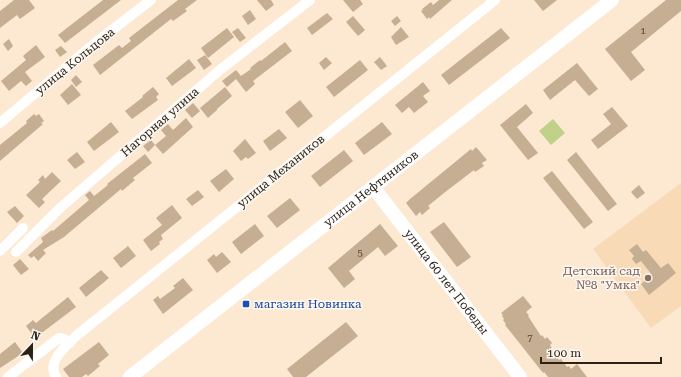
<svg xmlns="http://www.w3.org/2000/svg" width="681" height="377" font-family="'Roboto Serif',serif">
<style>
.built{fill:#f9dab6}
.green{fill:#c0d18a}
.building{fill:#c6ae92}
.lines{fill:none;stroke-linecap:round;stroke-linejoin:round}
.street{stroke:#fff;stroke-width:10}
.secondary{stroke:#fff;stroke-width:14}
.education-dot{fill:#8d6e63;stroke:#fdf8f2;stroke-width:1.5}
.transit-dot{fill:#1a4fb4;stroke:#fdf8f2;stroke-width:1.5}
.labels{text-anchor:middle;stroke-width:3;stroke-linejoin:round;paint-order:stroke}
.number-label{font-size:10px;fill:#524536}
.street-label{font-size:12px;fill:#2b2217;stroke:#fdf8f2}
.education-label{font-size:12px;fill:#785e54;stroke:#fdf8f2;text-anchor:end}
.transit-label{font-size:12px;fill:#164399;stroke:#fdf8f2;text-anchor:start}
</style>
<rect width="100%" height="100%" fill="#fde8d1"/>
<path class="built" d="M681,183V306L651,328L593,249Z"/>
<path class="green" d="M553,119L565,133L551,145L539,131Z"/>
<path class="building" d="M14,0H29L35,8L20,19L17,15L0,28V11Z
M103,0H121L65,43L58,35Z
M178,0H197L185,9L187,11L173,21L171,19L100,75L93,65L119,45L122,48L131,41L129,38Z
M257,0H271L274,5L266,11Z
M343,0H360L363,4L353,12Z
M439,0H452L430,19L429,17L427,19L421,11L423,10L422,9L431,2L433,5Z
M534,0H557L543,11Z
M666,0H681V11L631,52L645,70L631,81L605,49Z
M250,10L256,19L248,25L242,16Z
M327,13L333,19L312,35L307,28Z
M353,16L365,30L358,36L346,22Z
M397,16L401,21L395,26L391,21Z
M401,27L409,37L396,45L391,37Z
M227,28L234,37L208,58L201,48Z
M238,28L246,38L240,42L232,32Z
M501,28L510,38L449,85L441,75Z
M9,39L13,46L8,51L3,44Z
M285,42L292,51L253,81L255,84L246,92L236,79L227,87L222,81L236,70L241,76L251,69L250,68L260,60L261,61Z
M36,45L45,57L25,72L32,81L26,86L21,81L9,91L1,81L26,60L23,56Z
M61,46L67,52L60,57L55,50Z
M205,55L212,64L204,70L197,60Z
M326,57L332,63L324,70L319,63Z
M380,57L387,66L381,70L374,62Z
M189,59L196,68L172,86L166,78Z
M360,60L368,70L334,97L326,87Z
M577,63L598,89L589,96L575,80L550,100L543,90Z
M76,75L82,82L76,87L71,80Z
M423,82L430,91L423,96L428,102L414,113L409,107L402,113L395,105Z
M72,84L81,95L68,105L60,95Z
M153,87L159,94L156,97L158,100L132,119L125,111L143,97L142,96Z
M225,87L232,96L217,109V110L208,118L200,108Z
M300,100L313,116L298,128L285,112Z
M193,103L200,111L192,118L185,110Z
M526,104L533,113L517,127L538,153L528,160L500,125Z
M612,107L628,126L598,149L591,140L611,124L603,114Z
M34,114L36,116L39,114L44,121L41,123L43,124L0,161V145L27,123L26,121Z
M186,118L193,127L163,154L155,145L166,136L161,130L168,124L173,130Z
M111,122L119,132L94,151L87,142Z
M382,122L392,134L364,155L355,143Z
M279,129L287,138L270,151L263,141Z
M245,139L256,153L248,159L246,157L241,161L233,151Z
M151,140L155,145L148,152L143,146Z
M476,147L487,160L482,163L484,166L475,172L474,170L444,193L428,206L430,208L422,215L420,212L416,216L406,203L410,199L471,149L472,151Z
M344,150L353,161L320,187L311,176Z
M77,152L85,162L75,169L67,160Z
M576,152L617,204L608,211L567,160Z
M145,154L152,163L133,178L135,180L122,191L121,189L64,237L43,250L46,253L38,261L34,256L31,258L28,255L43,242L41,238L52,230L53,231L89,200L85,195L90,191L94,196L108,185L107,184Z
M226,169L234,179L219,192L210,181Z
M552,171L593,222L584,229L543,178Z
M52,172L61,181L42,199L45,202L39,208L26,195L40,182L38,180L43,175L45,179Z
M639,185L645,193L637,199L631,192Z
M198,190L204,197L192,206L186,199Z
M290,198L300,210L277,228L267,216Z
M172,205L182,218L161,235L163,239L159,242L160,244L151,251L143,240L162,225L156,218Z
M15,206L24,216L17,223L7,212Z
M444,222L471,257L457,267L430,232Z
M255,224L264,236L241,254L232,242Z
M380,224L398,246L385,256L378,247L349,271L355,279L344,288L328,268Z
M637,244L643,252L646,250L661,268L668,263L676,273L649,295L641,284L652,275L641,261L636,264L632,259L634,256L629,250Z
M128,246L136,256L121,268L113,258Z
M222,252L231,262L217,273L207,260L214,254L216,257Z
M20,259L29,269L21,275L13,265Z
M101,270L109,278L86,297L79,288Z
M183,278L193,290L163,314L153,300L158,296L160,299L175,288L173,286Z
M523,296L532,307L526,312L529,315L528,316L541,336L542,335L545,339L547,337L552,343L550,345L552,348L551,349L559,360L561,359L567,367L569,366L571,369L577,364L587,377H548L544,372L543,373L521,345L505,325L506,324L503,320L504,319L502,316L503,315L501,313Z
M68,297L76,307L35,338L26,326L33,320L36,323Z
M346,322L358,336L306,377H293L287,369Z
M15,342L23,353L0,368V354Z
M99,342L109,355L98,364L100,366L88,376L86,374L82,377H69L63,369Z"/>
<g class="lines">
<path class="street" d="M0,123L95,43L151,0
M0,251L23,228
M16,252L60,208L221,69L310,0
M8,377L59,338L64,339L70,343
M56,377C46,361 66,347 76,336L495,0"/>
<g class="secondary">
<path id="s1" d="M373,187L520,377"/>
<path id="s2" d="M130,377L612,0"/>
</g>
</g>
<circle class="education-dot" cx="648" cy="278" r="4"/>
<rect class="transit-dot" x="242" y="300" width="8" height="8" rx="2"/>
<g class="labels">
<g class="number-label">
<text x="643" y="34">1</text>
<text x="360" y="256">5</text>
<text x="530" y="341">7</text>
</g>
<g class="street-label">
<text transform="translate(75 61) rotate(-39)" y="4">улица Кольцова</text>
<text transform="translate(160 122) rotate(-41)" y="4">Нагорная улица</text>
<text transform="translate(281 171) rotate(-39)" y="4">улица Механиков</text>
<text dy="4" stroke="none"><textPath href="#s2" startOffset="306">улица Нефтяников</textPath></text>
<text dy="4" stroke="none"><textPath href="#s1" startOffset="120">улица 60 лет Победы</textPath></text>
</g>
<g class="education-label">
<text x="640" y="275">Детский сад<tspan x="640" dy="14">№8 "Умка"</tspan></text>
</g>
<g class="transit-label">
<text x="254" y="308">магазин Новинка</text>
</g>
</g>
<g transform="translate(32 345) rotate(22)" stroke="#fdf8f2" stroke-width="3" paint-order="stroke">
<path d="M0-3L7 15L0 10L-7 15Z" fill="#2b2217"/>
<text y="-6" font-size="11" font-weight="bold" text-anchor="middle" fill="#2b2217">N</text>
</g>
<path d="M541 357v6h120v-6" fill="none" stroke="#2b2217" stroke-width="2"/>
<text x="547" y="357" font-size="12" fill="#2b2217" stroke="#fdf8f2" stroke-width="3" paint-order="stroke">100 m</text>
</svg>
